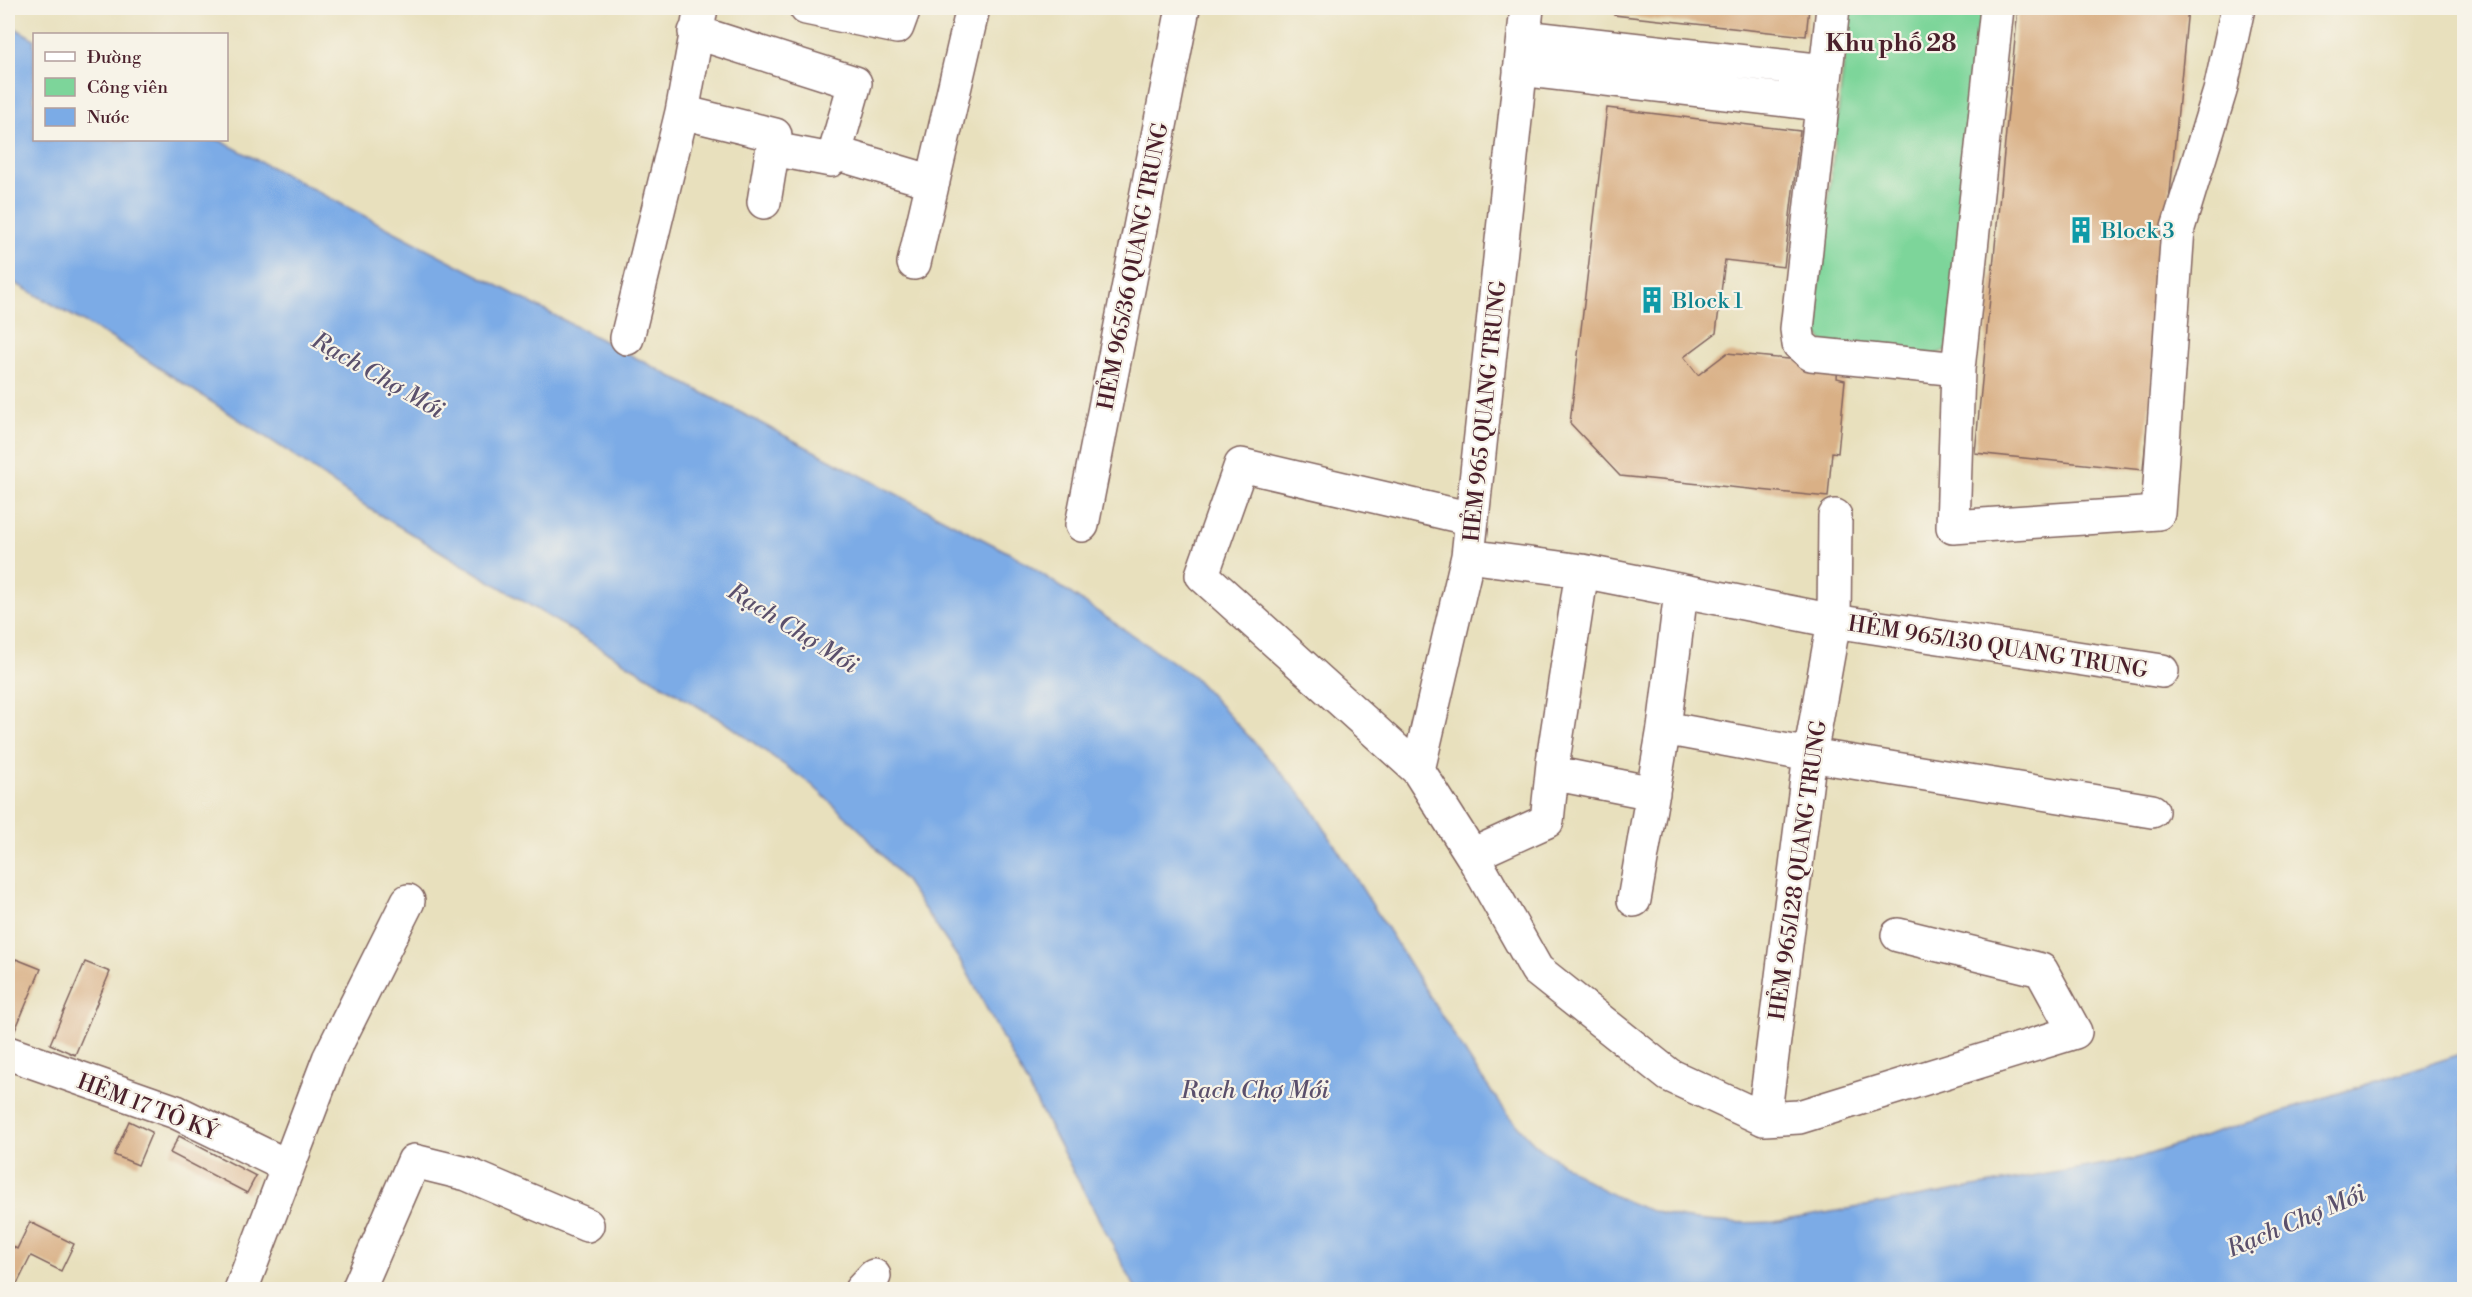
<svg xmlns="http://www.w3.org/2000/svg" width="2472" height="1297" font-family="'Libre Bodoni',serif">
<style>
.green{fill:#7dd59a;stroke:#647a62;stroke-width:1.5}
.water{fill:#7babe6;stroke:#626588;stroke-width:1.5}
.building{fill:#d9b086}
.lines{fill:none;stroke-linecap:round;stroke-linejoin:round}
.minor-casing{stroke:#81635e;stroke-width:36}
.minor{stroke:#fff;stroke-width:33}
.labels{text-anchor:middle;stroke-width:4.5;stroke-linejoin:round;paint-order:stroke}
.culture-label{font-size:22px;fill:#0d838f;stroke:#f7f3e8;text-anchor:start}
.street-label{font-size:22px;fill:#4a1f2b;stroke:#f7f3e8}
.neighbourhood-label{font-size:24px;font-weight:bold;fill:#4a1f2b;stroke:#f7f3e8}
.water-label{font-size:24px;font-style:italic;fill:#5b506c;stroke:#f7f3e8}
</style>
<rect width="100%" height="100%" fill="#f7f3e8"/>
<filter id="ink" filterUnits="userSpaceOnUse"><feTurbulence type="fractalNoise" baseFrequency=".0167" numOctaves="2"/><feDisplacementMap in="SourceGraphic" scale="12" xChannelSelector="R" yChannelSelector="G"/><feConvolveMatrix kernelMatrix="1 2 1 2 8 2 1 2 1" color-interpolation-filters="sRGB"/></filter>
<filter id="wash" filterUnits="userSpaceOnUse"><feTurbulence type="fractalNoise" baseFrequency=".008" numOctaves="4" result="noise"/><feDisplacementMap in="SourceGraphic" scale="24" xChannelSelector="R" yChannelSelector="G"/><feGaussianBlur stdDeviation="1.35" result="paint"/><feColorMatrix in="noise" values="0 0 0 0 0 0 0 0 0 0 0 0 0 0 0 0 0 1.4 0 .05"/><feComposite in="paint" operator="in"/></filter>
<g filter="url(#wash)">
<rect width="100%" height="100%" fill="#e8e0bd"/>
<path class="green" d="M1850,8H1991L1947,350L1934,355L1823,342L1817,332L1815,319Z"/>
<path class="water" d="M8,24L34,39V140H219L1015,556L1193,676L1253,741L1309,804L1476,1070C1493,1094 1511,1120 1533,1142C1542,1151 1555,1158 1566,1166C1634,1216 1691,1226 1774,1222L2134,1159L2464,1053V1287L2459,1290L1136,1289L965,968L905,881L863,833L812,785L729,725L370,509L286,450L122,344L8,279Z"/>
<g id="blocks">
<path class="building" d="M1615,8H1809L1806,36L1614,15Z
M2018,8H2188L2143,470L1975,453Z
M2206,8H2226V11Z
M1607,108L1800,131L1784,267L1725,260L1716,333L1684,357L1698,375L1727,353L1838,364L1837,378L1845,380L1838,453L1832,452L1828,497L1620,476L1570,423Z
M16,959L41,969L13,1035L8,1033V980Z
M85,962L110,972L75,1055L50,1044Z
M129,1121L152,1132L138,1165L114,1155Z
M179,1136L256,1176L247,1193L170,1153Z
M30,1222L74,1244L61,1271L31,1256L14,1290H8V1244L17,1249Z"/>
</g>
</g>
<g filter="url(#ink)">
<use href="#blocks" fill-opacity="0" stroke="#81635e" stroke-width="1.5"/>
<g class="lines">
<defs>
<path id="minor" d="M806,8L897,27L904,8
M1833,8L1797,329L1799,344L1811,354L1958,369
M1997,8L1958,369L1953,527L2158,513L2178,228L2220,91L2238,8
M695,32L855,83L835,153
M1524,37L1825,71
M1520,69L1821,104
M682,112L775,135L764,202
M773,149L831,160L835,153L933,182
M914,263L973,8
M627,338L682,112L701,8
M1472,519L1241,465L1202,575L1418,770L1472,855L1537,970L1669,1075L1764,1119L1799,1117L2075,1032L2041,970L1898,935
M1082,525L1183,8
M1468,556L1582,571L1834,621L1835,516
M1664,728L1810,755L2152,811
M1418,770L1468,556L1527,8
M1552,773L1653,793
M1472,855L1547,821L1554,754L1582,571
M1634,900L1664,728L1681,592
M8,1053L176,1112L287,1166
M1764,1119L1810,755L1834,621L2162,671
M241,1290L329,1059L408,901
M358,1290L414,1161L467,1174L587,1225
M861,1290L874,1276"/>
</defs>
<use href="#minor" class="minor-casing"/>
<use href="#minor" class="minor"/>
</g>
</g>
<defs>
<symbol id="building-bare" viewBox="-9 -9 18 18"><path d="M-4-6H4V6H1V3H-1V6H-4ZM-2.5-4.3h1.7v1.8h-1.7ZM.8-4.3h1.7v1.8H.8ZM-2.5-1h1.7V.8h-1.7ZM.8-1h1.7V.8H.8Z" fill="#0f9aa8" stroke="#f7f3e8" stroke-width="2.5" paint-order="stroke"/></symbol>
</defs>
<g fill-rule="evenodd">
<use href="#building-bare" x="2062" y="211" width="38" height="38"/>
<use href="#building-bare" x="1633" y="281" width="38" height="38"/>
</g>
<g class="labels">
<g class="culture-label">
<text x="2101" y="238">Block 3</text>
<text x="1672" y="308">Block 1</text>
</g>
<g class="street-label">
<text transform="translate(1132 266) rotate(-79)" y="8">HẺM 965/36 QUANG TRUNG</text>
<text transform="translate(1484 411) rotate(-84)" y="8">HẺM 965 QUANG TRUNG</text>
<text transform="translate(1998 646) rotate(9)" y="8">HẺM 965/130 QUANG TRUNG</text>
<text transform="translate(1797 870) rotate(-82)" y="8">HẺM 965/128 QUANG TRUNG</text>
<text transform="translate(148 1106) rotate(21)" y="8">HẺM 17 TÔ KÝ</text>
</g>
<g class="neighbourhood-label">
<text x="1891" y="51">Khu phố 28</text>
</g>
<g class="water-label">
<text transform="translate(378 375) rotate(30)" y="8">Rạch Chợ Mới</text>
<text transform="translate(793 628) rotate(32)" y="8">Rạch Chợ Mới</text>
<text x="1255" y="1098">Rạch Chợ Mới</text>
<text transform="translate(2296 1221) rotate(-23)" y="8">Rạch Chợ Mới</text>
</g>
</g>
<rect width="2472" height="1297" fill="none" stroke="#f7f3e8" stroke-width="30"/>
<rect x="33" y="33" width="195" height="108" fill="#f7f3e8" stroke="#b29e9c" stroke-width="1.5"/>
<rect x="45" y="52" width="30" height="9" fill="#ffffff" stroke="#b29e9c" stroke-width="1.5"/>
<text x="87" y="63" font-size="18" fill="#4a1f2b">Đường</text>
<rect x="45" y="78" width="30" height="18" fill="#7dd59a" stroke="#b29e9c" stroke-width="1.5"/>
<text x="87" y="93" font-size="18" fill="#4a1f2b">Công viên</text>
<rect x="45" y="108" width="30" height="18" fill="#7babe6" stroke="#b29e9c" stroke-width="1.5"/>
<text x="87" y="123" font-size="18" fill="#4a1f2b">Nước</text>
</svg>
